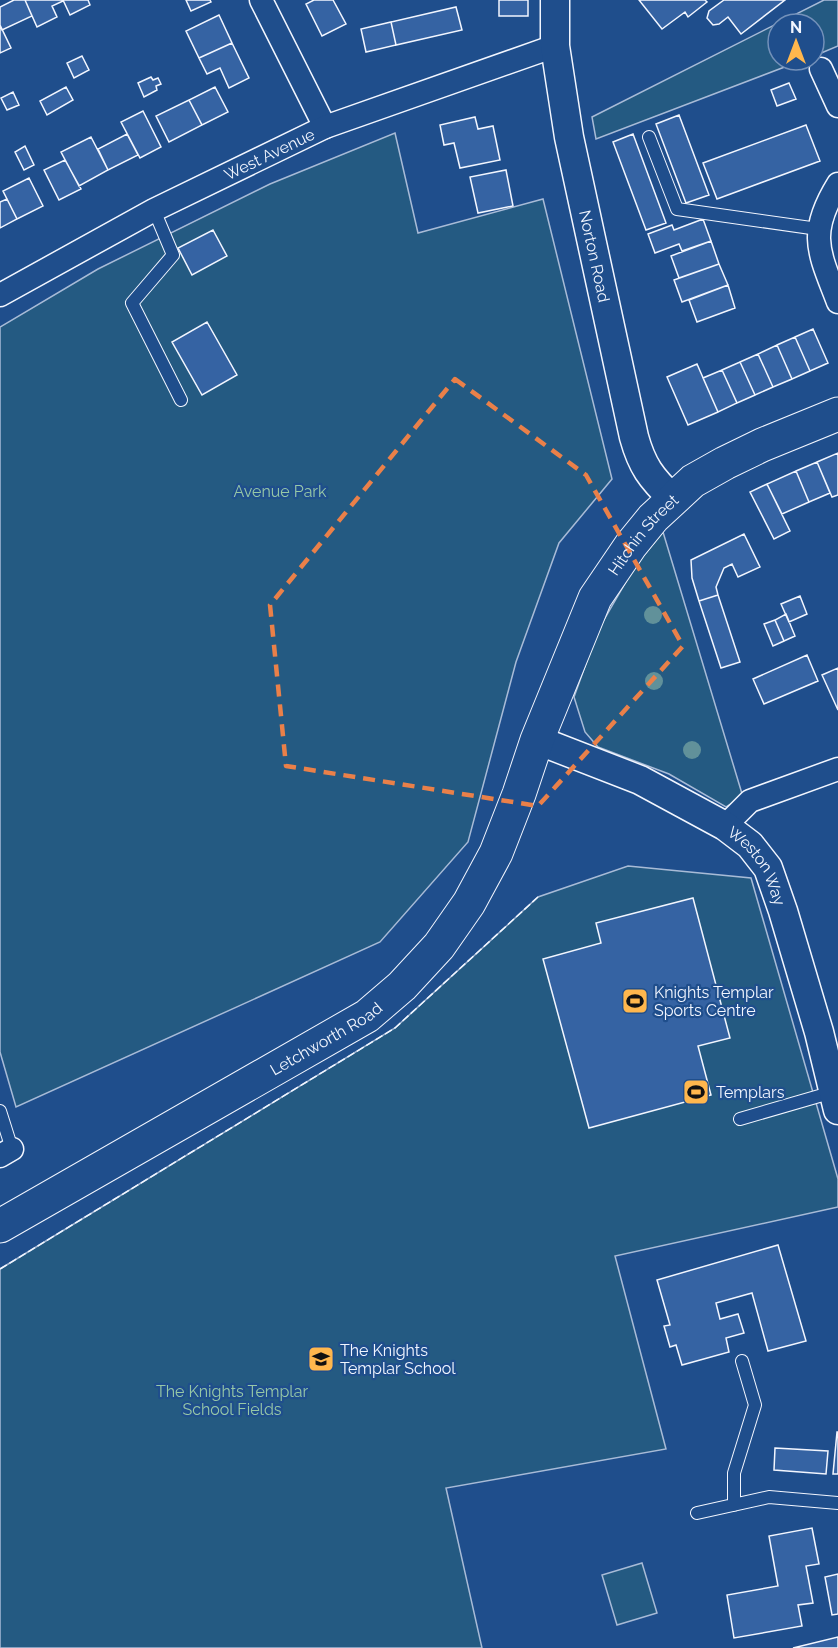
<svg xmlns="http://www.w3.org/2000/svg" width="838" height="1648" font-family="Raleway,sans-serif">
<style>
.green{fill:#245a82;stroke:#a8bbd7;stroke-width:1.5}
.building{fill:#3563a3;stroke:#f2f6ff;stroke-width:1.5}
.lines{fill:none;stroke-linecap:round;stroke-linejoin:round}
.service-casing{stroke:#f2f6ff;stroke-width:14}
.minor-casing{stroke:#f2f6ff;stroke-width:25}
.tertiary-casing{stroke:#f2f6ff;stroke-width:31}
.secondary-casing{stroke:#f2f6ff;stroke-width:35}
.service{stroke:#1f4e8c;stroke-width:12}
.minor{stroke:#1f4e8c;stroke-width:22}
.tertiary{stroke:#1f4e8c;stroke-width:28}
.secondary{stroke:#1f4e8c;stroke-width:33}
.fence{stroke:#f2f6ff;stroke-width:1.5;stroke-dasharray:8 3;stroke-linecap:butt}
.tree{fill:#61919a}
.marked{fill:none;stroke:#ea8049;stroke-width:4.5;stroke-dasharray:12 8;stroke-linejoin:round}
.labels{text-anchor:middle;stroke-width:4.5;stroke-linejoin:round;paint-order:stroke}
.street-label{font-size:16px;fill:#f2f6ff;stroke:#1f4e8c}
.park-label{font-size:16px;fill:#97c8a6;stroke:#1f4e8c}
.poi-label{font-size:16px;fill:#f2f6ff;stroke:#1f4e8c;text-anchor:start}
</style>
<rect width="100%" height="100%" fill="#1f4e8c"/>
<path class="green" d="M824,0H838V46L814,56V24H778V60H803L596,139L592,117Z
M395,133L418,233L543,199L612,479L559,543L516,662L468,842L380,942L16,1107L0,1052V327L98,269L270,184Z
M663,532L743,797L726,807L669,774L598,747L585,732L574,697L598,630L635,566Z
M628,866L751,878L838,1179V1207L615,1256L666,1449L446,1488L482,1648H0V1269L395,1028L538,897Z
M642,1563L657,1613L617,1625L602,1575Z"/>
<path class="building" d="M14,0H25L32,16L2,30L0,25V7Z
M25,0H63V1L52,6L57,17L37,27Z
M88,0L90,5L70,15L63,0Z
M186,0H210L211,2L191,11Z
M314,0H333L346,24L322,36L306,4Z
M499,0H528V16H499Z
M639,0H705L707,2L688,17L685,12L662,29Z
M724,0H785L741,34L728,17L719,24L713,25L707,18L709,11Z
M456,7L462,30L396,45L391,22Z
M219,15L232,43L199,58L186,31Z
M391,22L396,45L366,52L361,29Z
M0,25L11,48L0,53Z
M232,43L249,78L229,88L220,68L207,74L199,58Z
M82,56L89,70L74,78L67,63Z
M151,77L153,80L158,78L161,84L156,86L157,90L144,97L138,83Z
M789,83L796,99L777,106L771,90Z
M66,87L73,100L47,115L40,101Z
M215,87L228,112L202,125L189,100Z
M13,92L19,105L7,110L1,98Z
M189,100L202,125L169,142L156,116Z
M143,111L161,147L140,158L121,122Z
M679,115L709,195L686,203L656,124Z
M475,117L478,129L493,126L500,160L460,168L454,143L444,145L440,125Z
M806,125L820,161L717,199L703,163Z
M127,134L138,155L108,170L98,149Z
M633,134L666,223L646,230L613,142Z
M91,137L108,170L79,186L61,152Z
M25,146L34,165L24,170L15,152Z
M65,160L81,189L59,200L44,170Z
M506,170L513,206L478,213L470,177Z
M29,178L43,206L17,219L3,191Z
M7,199L17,219L0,228V202Z
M703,219L711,241L682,251L679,244L655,253L648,234L672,225L674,230Z
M213,230L227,256L192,275L178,248Z
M711,241L719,264L679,278L671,256Z
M719,264L728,285L682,302L674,280Z
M728,285L735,308L697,322L689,300Z
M207,322L237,375L202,395L172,342Z
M813,329L828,363L810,371L795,337Z
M795,337L810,371L792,379L777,345Z
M777,345L792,379L773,387L758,354Z
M758,354L773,387L755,395L740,362Z
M740,362L755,395L737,403L722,370Z
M697,364L718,412L688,425L667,377Z
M722,370L737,403L718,412L703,378Z
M838,453V495L832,497L817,462Z
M817,462L830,493L809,502L796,471Z
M796,471L809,502L782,514L767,484Z
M767,484L790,531L774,539L750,492Z
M744,534L760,567L738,577L732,564L724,568L716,587L718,595L699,601L692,578L691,560Z
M718,595L740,662L721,668L699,601Z
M800,596L807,614L789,622L781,604Z
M786,614L795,636L784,641L775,620Z
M775,620L784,641L773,646L764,624Z
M807,655L818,681L764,704L753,679Z
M838,668V710L822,675Z
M693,898L730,1038L698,1046L711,1095L589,1128L543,959L601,943L596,923Z
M778,1245L806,1341L768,1351L752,1293L716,1303L720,1319L738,1314L744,1333L726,1338L729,1352L682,1365L676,1345L670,1347L664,1326L670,1325L657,1280Z
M837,1432H838V1474H833Z
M775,1448L828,1451L826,1474L774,1470Z
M812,1528L819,1564L806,1566L813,1603L798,1605L802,1626L734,1638L727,1595L778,1586L769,1536Z
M838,1574V1614L832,1615L825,1577Z
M838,1637V1648H793Z"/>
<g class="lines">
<defs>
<path id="service" d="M649,137L677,209L818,229
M154,210L173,255L132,303L181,400
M0,1111L12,1149
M740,1119L833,1092
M734,1505V1473L755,1405L742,1361
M697,1513L769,1497L838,1503"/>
<g id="minor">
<path d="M261,0L325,127"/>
<path d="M821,69L838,106"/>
<path d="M838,184C807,234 819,252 838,302"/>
<path id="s1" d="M0,295L154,210L325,127L555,46"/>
<path d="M725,826L750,801L838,769"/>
<path d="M0,1156L12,1149"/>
</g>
<g id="tertiary">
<path id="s2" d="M555,0V46L569,137L634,437C642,466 651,478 673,499"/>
<path id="s3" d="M537,740L640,780L725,826L750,845L768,868L783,911L819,1032L838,1110"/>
</g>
<g id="secondary">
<path id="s4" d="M0,1226L367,1016L402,986L439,946L469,903L496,853L519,794L537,740L595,598L631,545L653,518L693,481L725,463L762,445L838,414"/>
</g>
</defs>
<use href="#service" class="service-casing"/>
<use href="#minor" class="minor-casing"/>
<use href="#tertiary" class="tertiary-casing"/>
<use href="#secondary" class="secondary-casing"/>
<use href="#service" class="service"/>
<use href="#minor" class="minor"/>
<use href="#tertiary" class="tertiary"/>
<use href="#secondary" class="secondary"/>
<path class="fence" d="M0,1269L395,1028L538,897"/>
</g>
<g class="tree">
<circle cx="653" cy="615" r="9"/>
<circle cx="654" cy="681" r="9"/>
<circle cx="692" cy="750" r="9"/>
</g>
<path class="marked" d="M455,379L586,475L683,646L538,806L286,766L270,605Z"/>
<defs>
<symbol id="stadium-square" viewBox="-11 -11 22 22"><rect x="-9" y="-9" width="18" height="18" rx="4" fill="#ffb74d" stroke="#1f4e8c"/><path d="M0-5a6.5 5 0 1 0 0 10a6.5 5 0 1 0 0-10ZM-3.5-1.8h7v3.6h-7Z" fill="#111"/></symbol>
<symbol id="school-square" viewBox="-11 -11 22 22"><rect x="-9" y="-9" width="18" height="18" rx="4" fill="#ffb74d" stroke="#1f4e8c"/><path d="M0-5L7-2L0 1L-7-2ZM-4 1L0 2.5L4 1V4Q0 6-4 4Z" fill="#111"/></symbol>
</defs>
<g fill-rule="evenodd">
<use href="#stadium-square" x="620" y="986" width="30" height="30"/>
<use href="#stadium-square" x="681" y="1077" width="30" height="30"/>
<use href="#school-square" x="306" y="1344" width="30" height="30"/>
</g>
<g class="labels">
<g class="street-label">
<text dy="6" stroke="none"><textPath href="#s1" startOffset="304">West Avenue</textPath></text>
<text dy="6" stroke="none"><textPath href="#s2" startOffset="260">Norton Road</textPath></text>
<text dy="6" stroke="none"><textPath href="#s4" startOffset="986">Hitchin Street</textPath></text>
<text dy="6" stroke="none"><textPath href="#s3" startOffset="260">Weston Way</textPath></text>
<text dy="6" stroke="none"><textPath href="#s4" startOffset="376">Letchworth Road</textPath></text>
</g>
<g class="park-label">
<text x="280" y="497">Avenue Park</text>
<text x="232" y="1397">The Knights Templar<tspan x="232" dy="18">School Fields</tspan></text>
</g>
<g class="poi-label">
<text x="654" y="998">Knights Templar<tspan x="654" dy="18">Sports Centre</tspan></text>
<text x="716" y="1098">Templars</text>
<text x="340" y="1356">The Knights<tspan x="340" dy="18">Templar School</tspan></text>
</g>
</g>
<g transform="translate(796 42)"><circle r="28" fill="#1f4e8c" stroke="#7391ba" stroke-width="1.5"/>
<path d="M0-4.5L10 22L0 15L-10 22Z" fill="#ffb74d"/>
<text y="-9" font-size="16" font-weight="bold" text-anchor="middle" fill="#f2f6ff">N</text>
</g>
</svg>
